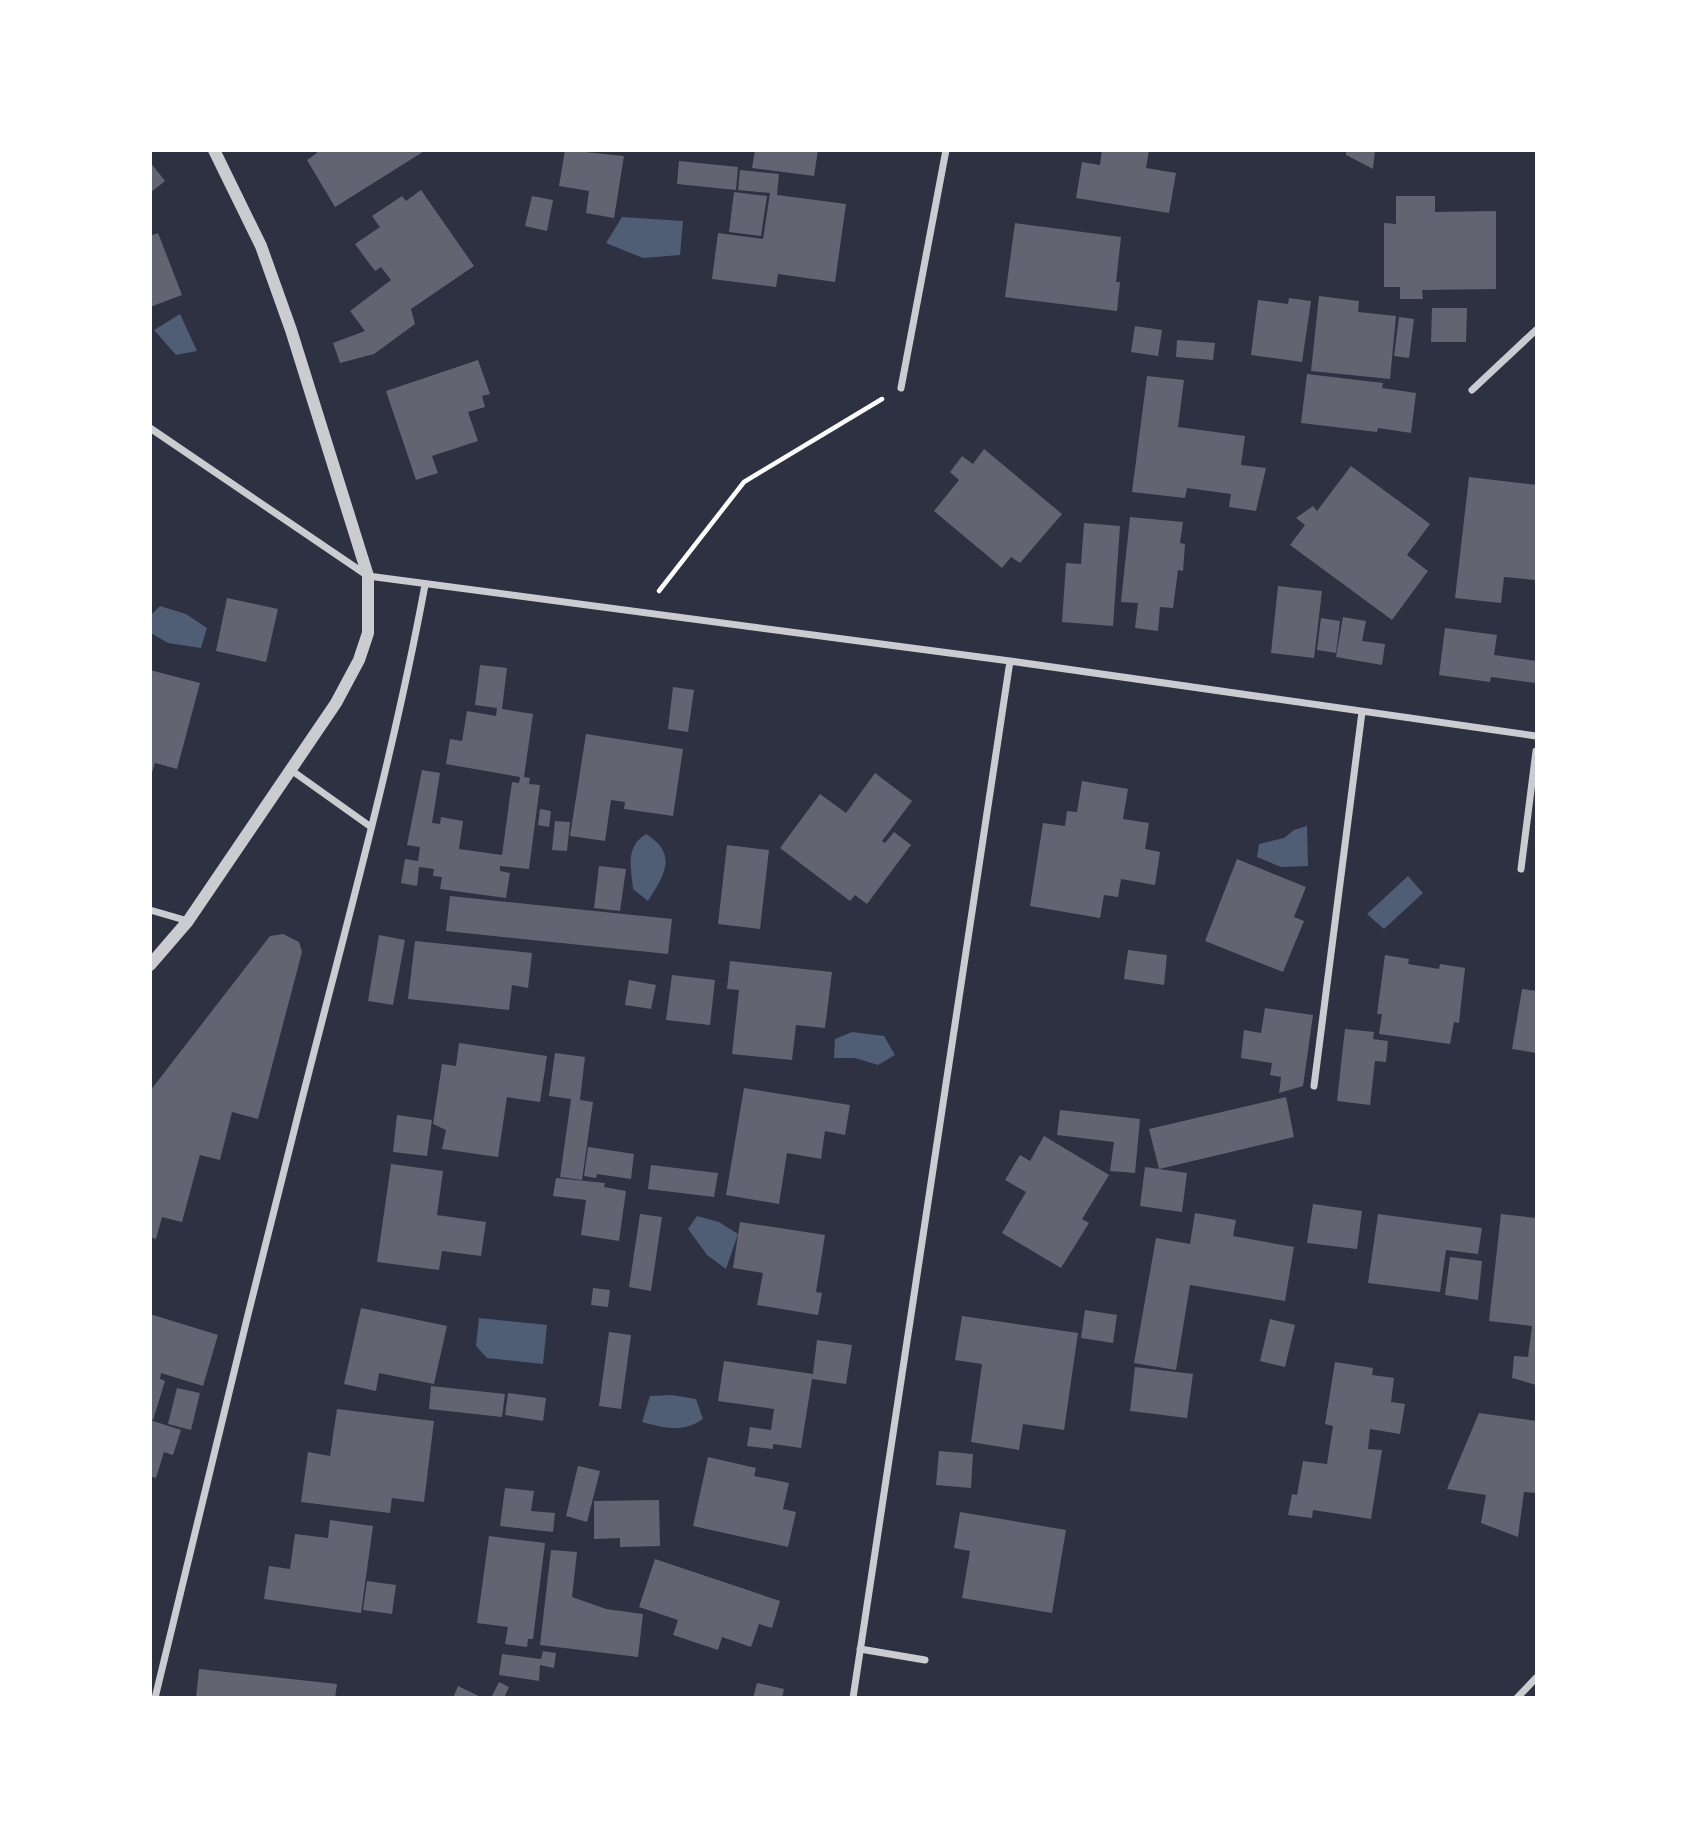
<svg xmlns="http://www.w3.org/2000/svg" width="1687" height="1848" font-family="Montserrat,sans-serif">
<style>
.water{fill:#4f5d75}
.building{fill:#626471}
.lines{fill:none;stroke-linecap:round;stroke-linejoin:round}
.path{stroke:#fff;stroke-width:4.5}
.minor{stroke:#caccd0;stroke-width:7}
.tertiary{stroke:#caccd0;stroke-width:12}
</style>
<rect width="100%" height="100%" fill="#2d3142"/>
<path class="water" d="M622,217L683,221L680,255L643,258L606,243Z
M180,314L197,351L176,355L154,330Z
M160,606L186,614L207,628L201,648L168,643L151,633V615Z
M1307,826L1308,866L1281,867L1257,857L1259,844L1284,838L1294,830Z
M646,834C678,854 665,874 648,901L633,889C631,867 625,847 646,834Z
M1408,876L1423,893L1384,929L1367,914Z
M852,1032L884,1036L895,1055L878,1065L855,1058H834L835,1039Z
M697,1216L719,1222L738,1234L726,1269L707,1255L688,1229Z
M479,1318L547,1325L543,1364L487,1358L476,1346Z
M672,1395L696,1399L703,1419C683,1433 665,1428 642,1422L650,1396Z"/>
<path class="building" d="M316,150H426L335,207L307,160L317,153Z
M565,150L624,156L614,218L586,213L589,191L559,186Z
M755,150H818L814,176L752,168Z
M1102,150H1149L1146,168L1176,173L1169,213L1076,198L1082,162L1100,165Z
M1346,150H1375L1373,169L1346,155Z
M679,161L738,167L736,190L677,184Z
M150,162L165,181L150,193Z
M740,170L779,174L777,195L846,204L835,282L778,274L776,287L712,279L718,233L763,239L770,193L738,190Z
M421,190L474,266L411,309L415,324L374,354L340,363L333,343L365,331L350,311L391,280L381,267L375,271L355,244L380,227L372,216L402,196L406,201Z
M734,192L767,196L761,236L729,232Z
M532,196L553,200L547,231L525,226Z
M1396,196H1435V212L1496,211V289L1422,290L1423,299H1400V287H1384V223L1396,224Z
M1015,223L1121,237L1116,282H1120L1117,311L1005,297Z
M158,233L182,295L150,307V236Z
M1319,296L1359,301L1358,312L1396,316L1390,379L1311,371Z
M1289,298L1311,301L1302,362L1251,355L1258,300L1288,304Z
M1432,308H1467L1466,342H1431Z
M1399,317L1414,319L1409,358L1394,356Z
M1135,326L1162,330L1158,356L1131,352Z
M1177,340L1215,343L1213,360L1176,357Z
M478,360L490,394L482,396L485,407L468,412L478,441L432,456L438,473L416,480L386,391Z
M1307,374L1383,383L1382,388L1416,393L1411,433L1378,428L1377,432L1301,423Z
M1147,376L1184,380L1178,427L1245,436L1241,465L1266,468L1256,511L1229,507L1231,494L1187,488L1185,498L1132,492Z
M984,449L1062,514L1020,563L1011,557L1002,568L934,511L959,480L950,472L962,456L973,464Z
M1351,466L1430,524L1407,555L1428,571L1392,620L1290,545L1305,525L1296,518L1313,506L1317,511Z
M1469,477L1536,485V580L1504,577L1501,603L1455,598Z
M1130,517L1183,522L1180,543L1185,544L1183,571L1178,570L1173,608L1160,607L1158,631L1135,628L1138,603L1121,602Z
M1084,523L1120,526L1113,626L1062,622L1066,563L1081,564Z
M1278,586L1322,591L1314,658L1271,653Z
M227,598L278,609L266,662L216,651Z
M1343,617L1366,621L1362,641L1385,644L1382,665L1336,657Z
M1321,618L1340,621L1336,653L1317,650Z
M1445,628L1497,635L1494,655L1536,661V683L1491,677L1490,682L1439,675Z
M480,665L507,668L502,709L533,714L524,777L530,778L529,784L540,785L529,869L500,866V871L510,873L506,898L440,889L442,877L433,876L434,869L419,867L417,886L401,883L405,859L418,861L420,847L407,845L422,770L440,773L432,823L440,824L441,817L463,821L459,849L502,855L512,782L519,783L520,777L446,764L450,739L462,741L467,711L496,716L497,708L475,705Z
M150,670L200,683L177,769L155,763L151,776Z
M673,687L694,690L688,732L668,729Z
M586,734L683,749L673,816L624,809L625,802L611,800L605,841L570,836Z
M875,773L912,801L882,841L885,843L894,832L911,845L867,904L855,895L850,901L780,848L820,794L846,813Z
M1082,781L1128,789L1123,819L1149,823L1145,849L1160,852L1155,885L1121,879L1118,897L1104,895L1100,918L1030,906L1043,823L1065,826L1067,811L1077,812Z
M540,809L551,811L549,827L538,825Z
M555,821L570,822L567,851L552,850Z
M727,845L769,850L760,929L718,924Z
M1237,859L1306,887L1294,917L1304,921L1283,972L1205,941Z
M599,866L626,869L620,911L594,908Z
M450,896L672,919L668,954L446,931Z
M283,934L299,942L302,952L258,1119L232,1112L220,1160L200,1155L182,1222L162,1217L156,1239L150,1237V1091L270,936Z
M379,935L405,940L393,1005L368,1001Z
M415,941L532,953L528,988L512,985L509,1010L408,999Z
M1128,950L1167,955L1164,985L1124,979Z
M1385,955L1409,959L1408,964L1439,969L1440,964L1465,968L1459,1023L1454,1022L1450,1044L1379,1034L1382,1014H1377Z
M730,961L832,972L825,1028L796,1025L792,1060L732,1054L739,990L727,989Z
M672,975L715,980L710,1025L666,1020Z
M629,980L656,985L651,1009L625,1005Z
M1522,989L1536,991V1053L1512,1049Z
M1265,1008L1313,1015L1303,1086L1279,1093L1281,1077L1270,1075L1272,1063L1241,1058L1244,1030L1261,1033Z
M1345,1029L1374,1032L1373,1039L1388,1041L1386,1062L1375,1061L1370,1105L1337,1101Z
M459,1043L547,1056L540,1102L507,1097L498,1157L442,1149L446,1130L433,1124L442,1064L456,1066Z
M555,1053L585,1057L580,1100L593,1102L582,1180L560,1177L571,1099L549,1096Z
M744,1088L850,1105L845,1135L825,1131L821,1159L787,1153L779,1204L726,1195Z
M1286,1097L1294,1137L1159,1169L1149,1129Z
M1060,1110L1140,1119L1135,1173L1110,1171L1114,1142L1057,1135Z
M397,1115L432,1120L427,1156L393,1152Z
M1044,1136L1109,1175L1082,1219L1089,1223L1061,1268L1002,1233L1026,1192L1005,1180L1020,1155L1030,1161Z
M588,1147L634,1154L631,1179L597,1174L596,1178L584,1176Z
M391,1164L443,1171L437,1215L486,1222L481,1256L442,1251L439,1270L377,1262Z
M651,1165L718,1173L714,1197L648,1189Z
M1145,1167L1187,1173L1182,1212L1140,1206Z
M556,1178L605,1183L604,1187L626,1191L619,1241L581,1235L586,1200L553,1196Z
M1313,1204L1362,1211L1357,1249L1307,1243Z
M1195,1213L1236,1220L1233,1236L1294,1247L1285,1301L1190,1285L1176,1370L1134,1363L1156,1238L1190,1244Z
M640,1214L662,1217L651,1291L629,1287Z
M1378,1214L1482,1228L1478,1254L1446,1250L1440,1292L1368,1283Z
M1501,1214L1536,1218V1385L1512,1378L1514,1356L1528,1357L1532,1326L1489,1321Z
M740,1222L825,1235L816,1292L822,1293L818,1315L757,1305L763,1273L733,1268Z
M1450,1257L1482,1261L1478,1300L1445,1295Z
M593,1288L610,1290L608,1307L591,1305Z
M361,1308L447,1326L434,1384L379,1373L376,1391L344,1384Z
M1085,1310L1117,1315L1113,1343L1081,1338Z
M150,1314L218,1335L203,1386L161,1373L160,1379L165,1381L153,1420L150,1419Z
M962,1316L1078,1333L1064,1430L1023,1424L1019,1450L971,1442L982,1364L955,1360Z
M1270,1319L1295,1325L1285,1367L1260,1361Z
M609,1332L631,1335L621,1409L599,1406Z
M817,1340L852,1345L846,1384L812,1379L801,1448L773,1444V1449L747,1446L750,1427L771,1430L774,1409L718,1401L724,1361L813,1374Z
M1335,1362L1373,1368L1372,1375L1394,1378L1391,1402L1405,1404L1400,1434L1370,1429L1368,1449L1382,1450L1371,1519L1313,1510L1312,1518L1288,1515L1292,1494L1297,1495L1303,1461L1327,1464L1333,1426L1325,1424Z
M1135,1367L1193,1374L1187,1418L1130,1411Z
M431,1386L505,1394L502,1417L429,1409Z
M177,1388L200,1393L191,1430L168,1424Z
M508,1393L546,1398L543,1421L505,1415Z
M337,1409L434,1421L424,1502L392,1498L390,1513L301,1502L308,1452L330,1456Z
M1479,1413L1536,1421V1493L1524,1492L1518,1537L1481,1523L1486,1495L1447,1489Z
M150,1420L181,1430L173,1455L164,1452L156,1478L150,1476Z
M939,1451L973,1454L971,1488L936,1485Z
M708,1457L756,1468L754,1476L789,1483L783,1509L796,1512L788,1547L693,1526Z
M578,1466L600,1471L587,1522L566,1516Z
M505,1488L534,1491L531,1511L555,1513L553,1532L500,1526Z
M659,1500L660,1546L620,1547V1538L594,1539V1501Z
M960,1512L1066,1530L1052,1613L962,1598L970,1551L954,1548Z
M330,1520L373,1526L361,1613L264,1599L269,1566L290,1569L295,1534L328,1538Z
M489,1536L545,1543L533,1639H528L527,1647L505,1644L508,1627L477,1623Z
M551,1550L577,1552L572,1597L606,1609L643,1614L638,1657L540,1645Z
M655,1559L780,1601L772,1628L759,1624L751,1647L722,1637L718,1650L673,1635L678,1620L639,1607Z
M367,1581L396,1585L392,1614L363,1610Z
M543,1651L556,1653L554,1668L540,1665L539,1681L499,1675L502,1654L541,1659Z
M199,1669L337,1684L335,1698H196Z
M499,1682L509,1687L504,1698H491Z
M757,1683L784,1689L782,1698H753Z
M458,1686L483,1698H453Z"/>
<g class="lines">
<path class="path" d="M659,591L744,482L882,399"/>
<path class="minor" d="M901,388L946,150
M1472,390L1536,330
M150,428L368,576L1010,661L1536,736
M291,770L371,827
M1521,869L1536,751
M150,910L188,921
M1314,1086L1362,712
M860,1649L925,1660
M155,1698C200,1507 247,1317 295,1127C340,947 391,768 425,585
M853,1698L1010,661
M1517,1698L1536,1678"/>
<path class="tertiary" d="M150,965L188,921L336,703L359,660L368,633V576L291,330L261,246L214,150"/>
</g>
<rect width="1687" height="1848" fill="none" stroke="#ffffff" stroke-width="304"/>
</svg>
